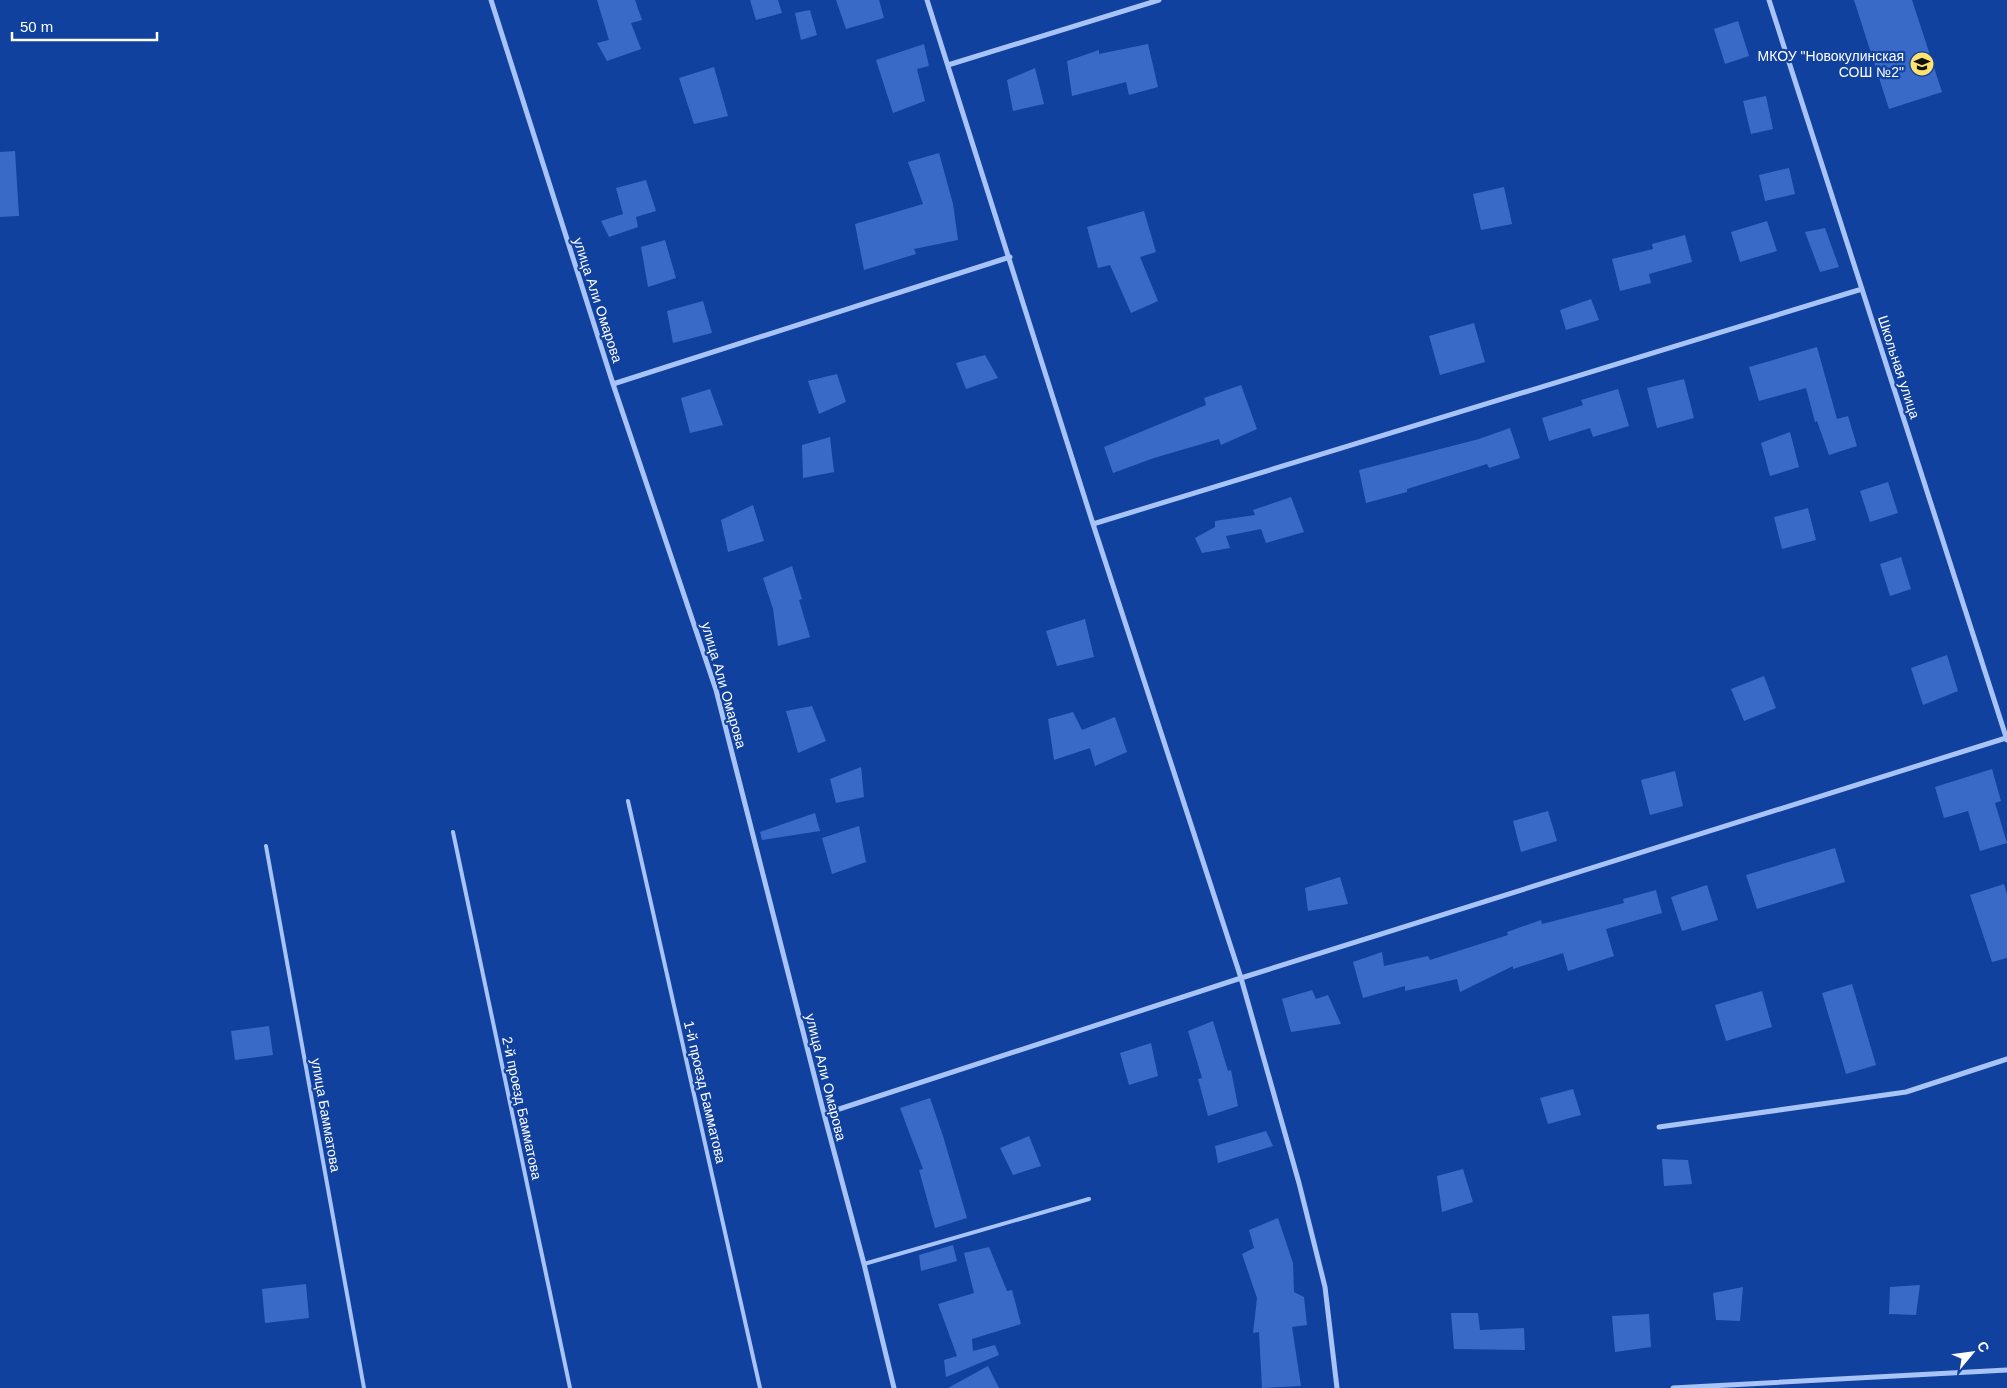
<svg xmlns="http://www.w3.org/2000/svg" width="2007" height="1388" font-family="Arial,sans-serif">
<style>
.building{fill:#396ac7}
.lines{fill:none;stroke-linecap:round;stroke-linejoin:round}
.service{stroke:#a8c3f5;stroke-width:4}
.minor{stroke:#a8c3f5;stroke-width:5}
.labels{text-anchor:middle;stroke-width:4.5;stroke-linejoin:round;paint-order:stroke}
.poi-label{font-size:14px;fill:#fff;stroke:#11419f;text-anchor:end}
.street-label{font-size:14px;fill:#fff;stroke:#11419f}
</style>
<rect width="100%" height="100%" fill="#11419f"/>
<path class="building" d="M597,0H635L642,20L631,23L641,49L607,61L597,43L609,40Z
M750,0H778L782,13L756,20Z
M836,0H879L884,18L846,29Z
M1854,0H1912L1942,92L1889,109Z
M810,10L817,35L801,40L795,13Z
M1738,21L1749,56L1725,64L1714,29Z
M924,44L929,66L917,69L925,101L893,113L876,60Z
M1148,44L1158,87L1129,95L1126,82L1072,96L1067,61L1099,50V54Z
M714,67L728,116L694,124L679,78Z
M1035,68L1044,104L1013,111L1007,80Z
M1766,96L1773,129L1751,134L1743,101Z
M15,151L19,216L0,217V152Z
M939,153L953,204L958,240L914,249L916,254L864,270L855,224L923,204L908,162Z
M1789,168L1795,194L1765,201L1759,175Z
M646,180L656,211L636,217L638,227L609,237L601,221L623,214L616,188Z
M1504,187L1512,224L1481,230L1473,194Z
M1144,211L1156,252L1140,257L1158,301L1131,313L1110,265L1098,268L1087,227Z
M1767,221L1777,251L1740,262L1731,232Z
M1825,228L1839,267L1820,272L1805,232Z
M1685,235L1692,262L1649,274L1651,283L1620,291L1612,259L1653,249L1652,244Z
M665,240L676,278L648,287L641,247Z
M1591,299L1599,320L1566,330L1560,310Z
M703,301L712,333L673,343L667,311Z
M1474,323L1485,362L1440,375L1429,336Z
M1817,347L1837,419L1848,416L1857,446L1829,455L1817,421L1815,422L1806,388L1759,401L1749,367Z
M985,355L998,378L966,389L956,363Z
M837,374L846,402L819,414L808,381Z
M1684,379L1694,418L1657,428L1647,388Z
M1241,385L1257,429L1221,445L1219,439L1154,458L1113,473L1104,447L1206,405L1204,398Z
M710,389L723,425L690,433L681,398Z
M1618,389L1629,426L1593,437L1590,428L1549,441L1542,418L1583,405L1581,400Z
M1510,428L1520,458L1489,468L1487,464L1407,489V492L1366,503L1359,470L1479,439Z
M1790,432L1799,467L1770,476L1761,443Z
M830,437L834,472L803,478L802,445Z
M1888,482L1898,513L1870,522L1860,491Z
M1291,497L1304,532L1266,543L1261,529L1226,536L1230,548L1202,553L1195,538L1215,527V521L1255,515L1253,510Z
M753,505L764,541L728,552L721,520Z
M1808,508L1816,540L1782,549L1774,517Z
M1901,557L1911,589L1890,596L1880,564Z
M792,566L802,599L799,600L810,637L778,646L773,609L763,578Z
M1085,619L1094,657L1057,666L1046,631Z
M1947,655L1958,691L1923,705L1911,668Z
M1764,676L1776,708L1744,721L1731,689Z
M812,706L826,741L798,753L786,711Z
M1073,712L1082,730L1115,717L1127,752L1095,766L1090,748L1054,760L1048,719Z
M861,767L864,797L836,803L830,779Z
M1992,769L2001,801L1995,803L2007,843L1980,851L1968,811L1944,818L1935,787Z
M1675,771L1683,806L1650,815L1641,780Z
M1548,811L1557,841L1521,852L1513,821Z
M815,813L820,831L762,840L760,832Z
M859,826L866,862L832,874L822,838Z
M1835,848L1845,882L1757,909L1746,875Z
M1340,877L1348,904L1308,911L1305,888Z
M2004,884L2007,894V958L1992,962L1970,895Z
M1707,885L1718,920L1682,931L1671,897Z
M1656,890L1662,913L1606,929L1614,956L1568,971L1563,953L1513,969V966L1460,992L1457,979L1405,991V986L1363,998L1353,962L1382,952L1384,966L1428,956L1430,960L1508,935L1507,932L1541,920L1542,924L1624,903L1623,899Z
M1852,984L1876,1065L1846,1074L1822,993Z
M1312,990L1316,999L1328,995L1341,1024L1291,1032L1282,999Z
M1762,991L1772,1027L1726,1041L1715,1005Z
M1213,1021L1228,1071L1231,1070L1238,1106L1208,1116L1198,1079L1202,1078L1188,1031Z
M269,1026L273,1055L235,1060L231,1031Z
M1151,1043L1158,1076L1129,1085L1120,1053Z
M1573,1089L1581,1115L1548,1124L1540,1098Z
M930,1098L943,1136L967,1218L935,1228L919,1170L923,1169L900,1108Z
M1266,1131L1273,1146L1218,1163L1215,1146Z
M1029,1136L1041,1166L1013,1175L1000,1148Z
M1662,1159L1688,1160L1692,1184L1664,1186Z
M1463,1169L1473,1202L1442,1212L1437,1176Z
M1278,1218L1293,1263L1294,1292L1304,1297L1307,1325L1292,1327L1301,1386L1262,1388L1259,1332L1253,1333L1257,1298L1242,1254L1254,1248L1249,1230Z
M953,1245L957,1261L921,1271L919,1255Z
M989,1247L1007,1291L1012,1290L1021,1324L972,1339L973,1351L995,1345L999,1355L946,1377L944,1360L957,1356L938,1304L974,1293L964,1253Z
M306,1284L309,1318L265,1323L262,1289Z
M1920,1285L1916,1315L1889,1314L1890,1287Z
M1743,1287L1740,1321L1716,1320L1713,1293Z
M1451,1313H1478L1480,1330L1524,1328L1525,1350L1454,1349Z
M1649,1314L1651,1347L1615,1352L1612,1316Z
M988,1366L999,1388H948Z"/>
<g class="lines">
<path class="service" d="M628,801L760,1388
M453,832L570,1388
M266,846L364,1388
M864,1264L1089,1199"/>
<path class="minor" d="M491,0L613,384L716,690L824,1114L864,1264L894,1388
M927,0L1093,524L1241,978L1299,1183L1325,1287L1337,1388
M1769,0L2007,740
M948,65L1159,0
M613,384L1010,257
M1093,524L1862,289
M824,1114L1241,978L2006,738
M1659,1127L1906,1092L2007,1059
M1673,1388L2007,1370"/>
</g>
<defs>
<symbol id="school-disc" viewBox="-11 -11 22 22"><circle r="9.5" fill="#ffe36c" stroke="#11419f"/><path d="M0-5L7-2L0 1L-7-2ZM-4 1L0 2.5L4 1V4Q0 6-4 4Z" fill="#111"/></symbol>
</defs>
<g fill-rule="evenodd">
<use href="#school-disc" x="1908" y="50" width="28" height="28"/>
</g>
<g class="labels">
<g class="poi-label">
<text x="1904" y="61">МКОУ "Новокулинская<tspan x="1904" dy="16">СОШ №2"</tspan></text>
</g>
<g class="street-label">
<text transform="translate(598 300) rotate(72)" y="5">улица Али Омарова</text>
<text transform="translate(1899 367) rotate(72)" y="5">Школьная улица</text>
<text transform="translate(724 685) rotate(74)" y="5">улица Али Омарова</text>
<text transform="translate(826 1077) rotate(76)" y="5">улица Али Омарова</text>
<text transform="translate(705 1092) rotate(77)" y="5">1-й проезд Бамматова</text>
<text transform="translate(522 1108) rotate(78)" y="5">2-й проезд Бамматова</text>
<text transform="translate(326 1115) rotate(80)" y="5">улица Бамматова</text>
</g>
</g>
<g transform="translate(1972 1353) rotate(61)" stroke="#11419f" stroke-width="4" paint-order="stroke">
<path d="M0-4L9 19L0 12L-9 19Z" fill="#ffffff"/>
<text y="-8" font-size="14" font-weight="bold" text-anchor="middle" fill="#ffffff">С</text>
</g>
<path d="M12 32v8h145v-8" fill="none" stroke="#ffffff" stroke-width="2.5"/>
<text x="20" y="32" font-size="15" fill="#ffffff" stroke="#11419f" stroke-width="4" paint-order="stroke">50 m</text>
</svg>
